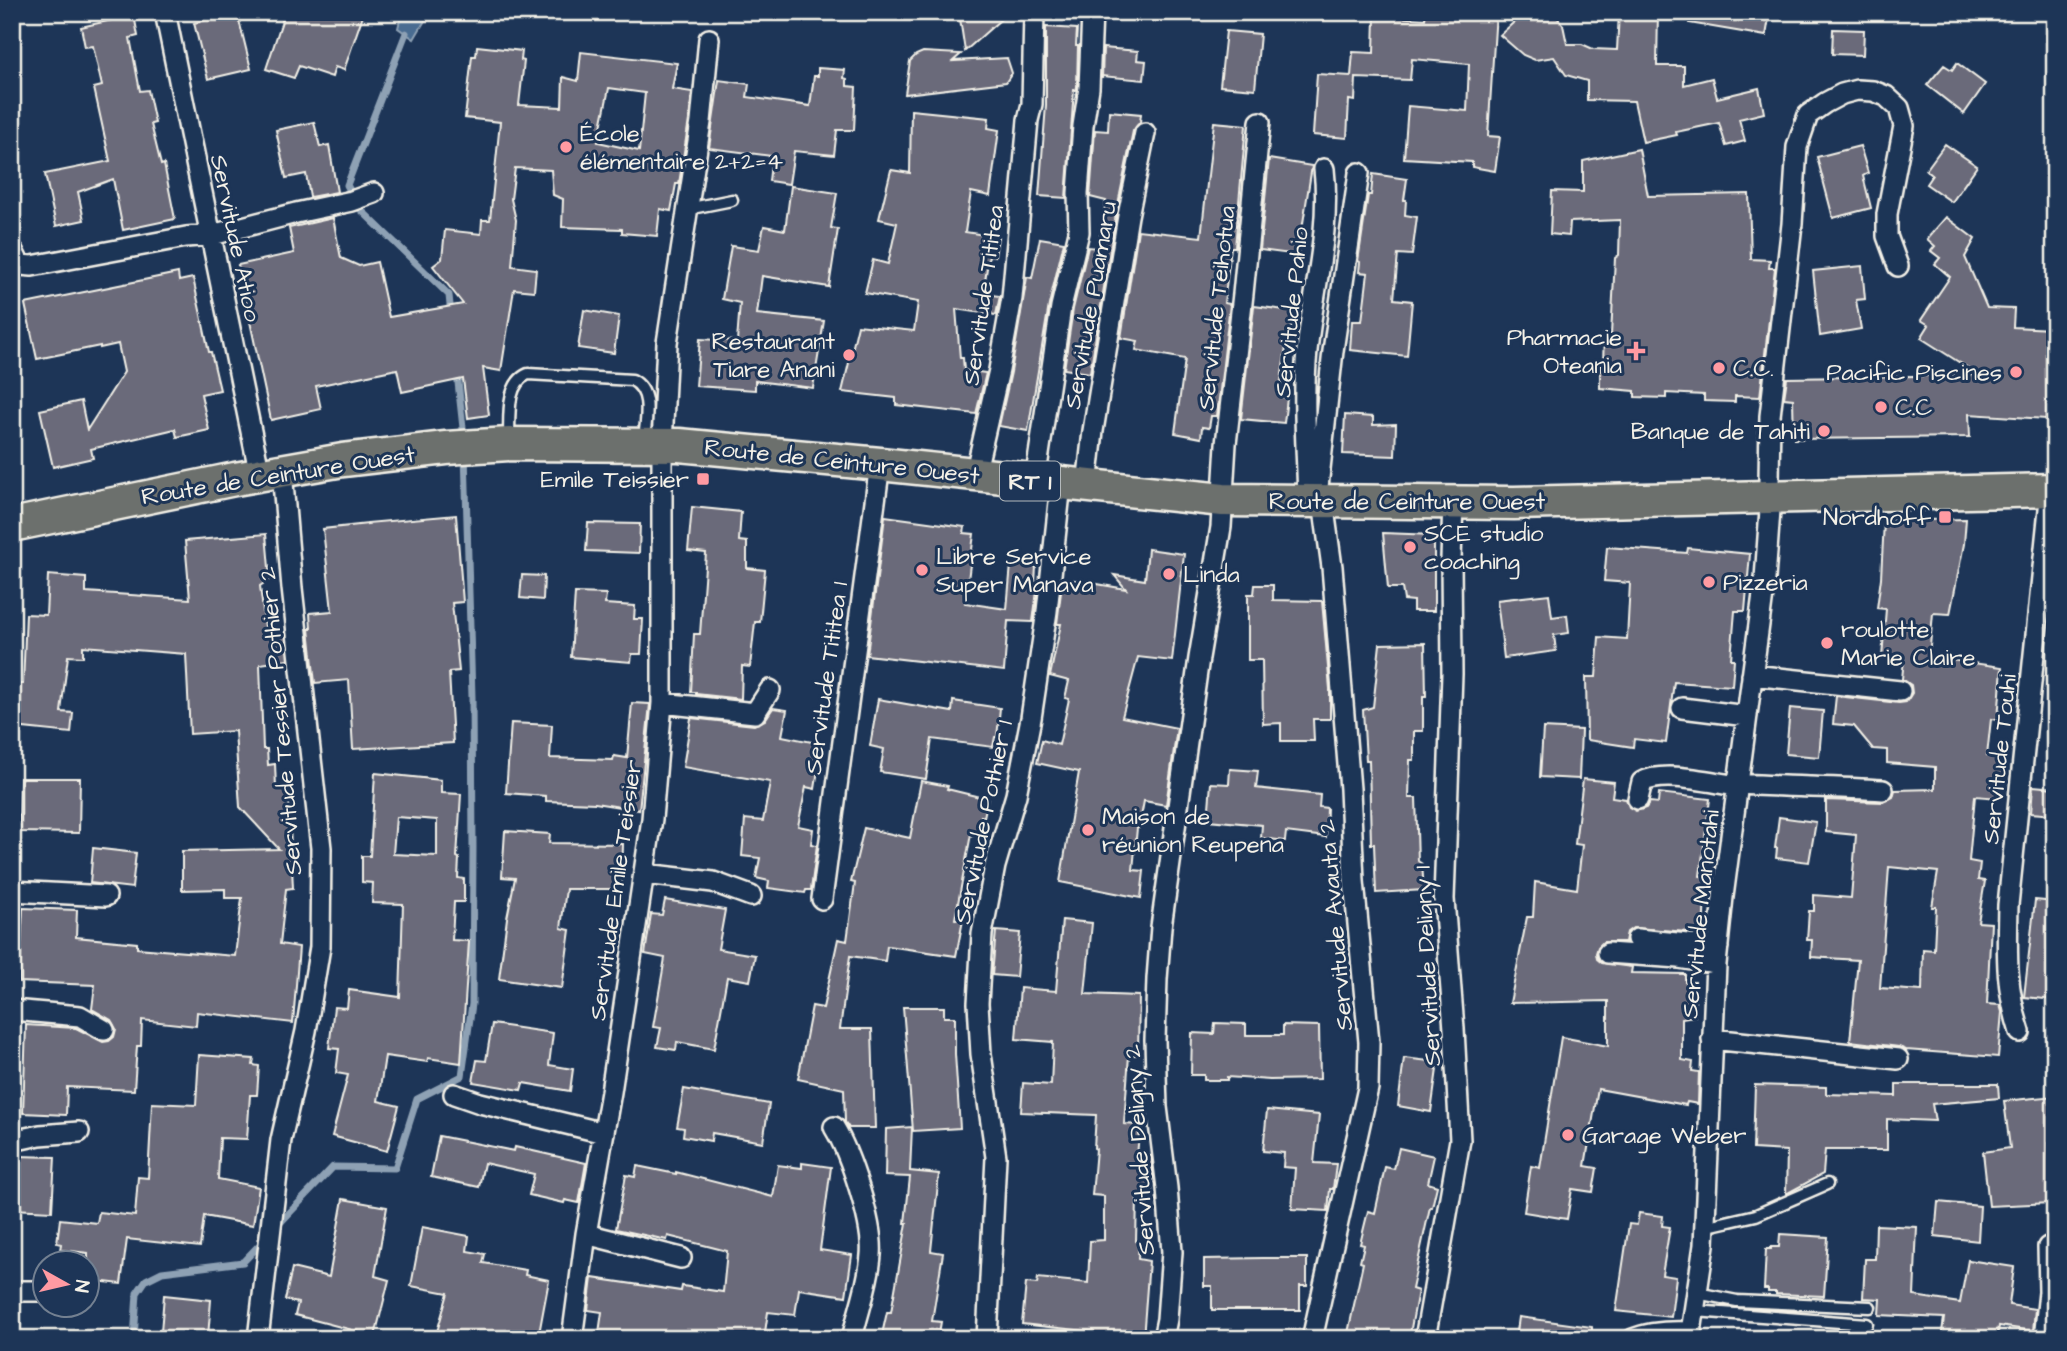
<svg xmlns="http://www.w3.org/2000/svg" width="2067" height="1351" font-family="'Architects Daughter',sans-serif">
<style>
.water{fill:#4a6c91;stroke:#8ea1b4;stroke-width:2}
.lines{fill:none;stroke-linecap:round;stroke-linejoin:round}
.stream{stroke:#8ea1b4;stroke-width:7}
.building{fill:#6a6a7a;stroke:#f4f1e8;stroke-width:2;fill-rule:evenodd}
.lane-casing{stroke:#f4f1e8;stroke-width:15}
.street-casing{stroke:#f4f1e8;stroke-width:24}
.primary-casing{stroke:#f4f1e8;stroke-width:37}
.lane{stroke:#1d3557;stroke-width:10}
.street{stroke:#1d3557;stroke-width:19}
.primary{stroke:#6c706d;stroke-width:32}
.poi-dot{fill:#ff9aa2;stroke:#1d3557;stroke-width:2.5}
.labels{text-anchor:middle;stroke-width:6;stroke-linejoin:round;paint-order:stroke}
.shield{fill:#1d3557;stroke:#b4b9bc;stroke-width:2}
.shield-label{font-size:23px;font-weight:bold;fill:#f4f1e8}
.poi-label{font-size:24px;fill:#f4f1e8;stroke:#1d3557;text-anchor:start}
.street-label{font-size:24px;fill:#f4f1e8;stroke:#1d3557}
</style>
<rect width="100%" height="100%" fill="#1d3557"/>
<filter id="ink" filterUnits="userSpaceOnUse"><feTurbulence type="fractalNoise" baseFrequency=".0143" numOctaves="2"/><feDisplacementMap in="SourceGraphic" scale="14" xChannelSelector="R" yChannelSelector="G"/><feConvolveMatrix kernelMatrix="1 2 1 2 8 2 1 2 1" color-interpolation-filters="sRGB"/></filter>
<g filter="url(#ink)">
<path class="water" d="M402,12H430L414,39L398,28Z"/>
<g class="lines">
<path class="stream" d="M406,33L347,185L360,209L449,295L451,316
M457,373L464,437
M277,1226L333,1167L395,1168L417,1099L462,1076L472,1004L473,847L472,697L465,453
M134,1339L137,1293L146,1280L162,1272L243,1262L264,1240"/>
</g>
<path class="building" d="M237,12L251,69L208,79L194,23Z
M285,12H364L344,70L335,67L332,77L299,66L294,78L266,69Z
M959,12H1009L965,51Z
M1426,12H1496L1488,136L1500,137L1495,171L1472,167V162L1404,158L1408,106L1467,111L1469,64L1412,59L1410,80L1356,78L1355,101L1349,100L1347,138L1313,135L1317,74L1351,76L1353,52L1374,53L1375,16L1425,19Z
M1525,12H1553L1563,25L1567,44H1582L1593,49L1617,50L1619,12H1658L1657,66H1684V85L1712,78L1717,98L1759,88L1764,113L1739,119L1745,141L1726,146L1719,123L1676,132L1677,135L1643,142L1634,101L1587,100V81L1566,75L1554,57L1535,60L1523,55L1500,35Z
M1690,12H1770L1766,36L1689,23Z
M134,15L138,36L130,38L140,91L148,90L155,123L151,124L161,165L164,164L175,219L123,230L113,179L78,192L84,220L56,226L45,174L110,161L94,88L102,86L93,46L85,47L81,27Z
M1046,27L1077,29L1076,46H1078L1077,87L1076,90H1074L1066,198L1039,196L1046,105Z
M1833,29L1864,30L1863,55L1832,54Z
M1226,31L1260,34L1255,89L1220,86Z
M477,46L522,51L521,60L524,61L519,105L562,107L563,77L578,81L581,52L677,63L672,89L692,92L689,120L679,184H676L671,211L660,209L657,236L622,233V229L562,227L563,199L553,195L551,170L515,168L511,199L516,220L512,266L536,269L534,291L514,289L501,371L483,368L489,415L468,418L463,379L402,392L397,369L316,386L321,409L271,420L238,265L294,253L289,228L333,218L341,258L359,266L377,262L389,317L463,304L433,266L442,259L445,230L481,234L482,220H490L500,122L465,118L472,56H476ZM609,88L645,93L639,151L598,142Z
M1103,48L1138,51L1137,60L1146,61L1144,80L1102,76V78Z
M923,52L961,54L953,61L1007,58L1012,73L1006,82L905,94L910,61L916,55Z
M1957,63L1985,84L1964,114L1927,85L1944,65L1952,70Z
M818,68L845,70L844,78L847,79V86L856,87L854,130H837L834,155L794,151L789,184L769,181L772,156L709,148L719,80L749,84L747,97L810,106L814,76H818Z
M911,110L989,118L988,128L999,130L990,196L971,192L965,232L998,237L995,256L989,255L983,294L1000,296L996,315L956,309L960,358H963L964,370L986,373L976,414L896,405V398L842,392L858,325L914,331L918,302L865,293L873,260L888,264L897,223L879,219L891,170L910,173Z
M1109,111L1141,114L1140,122L1133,131L1116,214L1090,373L1064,369L1073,309L1088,247L1098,248L1106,201L1090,197L1095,130L1108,131Z
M314,122L320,147L329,145L337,192L310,197L306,174L286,178L276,130Z
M1214,122L1246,125L1235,247H1231L1224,303L1230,304L1217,416H1211L1209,428L1202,427L1201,438L1175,433L1185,359L1136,350L1138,341L1121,338L1138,230L1201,237Z
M1945,144L1977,166L1952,202L1926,184L1932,175L1926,170Z
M1860,146L1868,173L1863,176L1871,208L1833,218L1817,157Z
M1639,149L1648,196L1749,194L1751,259L1770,260L1769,268H1775L1760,397L1735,396V402L1704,401V395L1666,393V398L1635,397V391L1600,388V365H1603L1604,334L1611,335L1615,258L1619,255L1620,220L1570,222L1569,236L1550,234L1552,191L1583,192V161Z
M1269,159L1312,166L1298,255L1260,250Z
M1373,174L1407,179L1404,200H1406L1405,215L1417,217L1412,255L1398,254L1394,299L1412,301L1407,356L1350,350L1352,321H1362L1368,273L1359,272L1360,262L1358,261L1368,195H1371Z
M791,186L837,193L831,228L838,229L829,287L762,276L757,314L824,321L813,388L755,381V390L696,386L700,339L737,341L740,303L722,299L731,246L759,250L764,226L785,230Z
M1946,217L1975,239L1965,257L1987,308L2014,309L2013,327L2050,329L2046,419L1969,414L1970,437L1794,439L1793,399L1784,398L1787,378L1979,375L1921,338L1929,325L1921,320L1950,277L1935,264L1940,258L1931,251L1935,246L1927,239Z
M1040,238L1064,242L1049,305L1028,431L999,426L1011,372L1027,277L1032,278Z
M1862,266L1865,299L1856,300L1861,329L1820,336L1813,271Z
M178,273L179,281L193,278L209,352H211L220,390L201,394L209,430L177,437L175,429L91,449L93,458L53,467L40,410L81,401L87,430L124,372L118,344L100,348V346L37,359L25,304Z
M1254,306L1293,311L1289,347H1286L1279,396L1287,398L1284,423L1241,419Z
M584,310L619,316L614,353L578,348Z
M1345,415L1373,417V425L1396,424L1395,456L1343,454Z
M692,507L741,512L739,541L747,542V568L765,570L760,622H755L750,667L742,666L741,699L696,694V692H691L694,634H700L706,553L688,551Z
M456,515L463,602L452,603L459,671L449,672L453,743L353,749L349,680L315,683L309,629H311L310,613L332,611L323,529L368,524L367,523Z
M885,516L965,527L964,533L974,534L965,603L1007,609L1011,564L1036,567L1035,582L1038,583L1033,622L1008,621L1004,671L867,655Z
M1966,519L1964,544L1950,614L1933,613L1929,657L2002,667L1998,720L1991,719L1987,756L2006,757L1999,798L1975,796L1969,861L1980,863L1978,880L1985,881L1978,922L1991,923L1987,1004L2000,1005L2002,1012L1998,1057L1906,1050L1899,1047L1850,1041L1858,960L1811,957L1812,940H1807L1809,911H1814V895L1851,898L1856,835L1826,832V800L1883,802L1893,797L1895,790L1935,789V767L1887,763V750L1873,749L1854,726L1833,724L1836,696L1899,703L1906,702L1912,693L1911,685L1902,679L1904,659L1882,657L1886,609L1877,608L1881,578L1884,521ZM1889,867L1938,872L1932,907H1936L1934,950L1923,949L1922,991L1880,988Z
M588,523L640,524L639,553L586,551Z
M1383,533L1434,535V611H1413V601L1404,600L1402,588H1388Z
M266,534L270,579L260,586L266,635L285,632L288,660L260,664L263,749H267L268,765L275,764L276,787L288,786L293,888L286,889L280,944L299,947L293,1023L197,1012L196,1026L142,1020L141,1046H137L134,1090L67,1087L66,1115L23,1113L26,1025L76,1028L103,1042L109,1041L114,1037L116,1029L111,1020L92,1009L95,985L19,982L23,908L77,910L76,937L137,943V948L235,956L242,898H225V889L182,890V851L279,849L240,807L235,731L190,734L186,654L83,646V657L68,656L61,712L73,713L71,733L14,727L19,684H23L26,614L46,615L48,575L86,578V592L190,599L185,541Z
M1607,547L1687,553L1688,548L1750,554L1745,611H1735L1731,659H1734L1732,686L1674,682L1666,743L1634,739L1633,747L1587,740L1586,677H1596L1599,637L1627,639L1630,583L1604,581Z
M1148,549L1184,554L1172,661L1138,657L1122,717L1177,728L1166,805L1144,801L1139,828H1137L1133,870L1144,871L1141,898L1060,882L1079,772L1037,763L1042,740L1059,745L1069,699L1065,698L1069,681L1050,676L1061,624H1057L1062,584L1073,585L1074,580L1126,589L1114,575L1145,580Z
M522,575L544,576L543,600L520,598Z
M1255,585H1273V600L1322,601L1330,689V719H1313L1314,741H1281V723L1263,724L1262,660H1248V594H1254Z
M575,593L606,594L605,604L635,606L634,619H643L641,654H632L631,662L571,657Z
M1549,594L1552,617L1567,615L1569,633L1554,635L1556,651L1504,658L1497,600Z
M1425,643L1426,696H1423V731H1414V760H1410L1409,798H1416L1418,861L1422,864L1424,890L1376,893L1374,844H1371L1369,760H1366L1363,710L1373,707L1380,644Z
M878,699L952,712L953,701L1000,708L997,737H995L993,747L932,739L926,779L880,772L884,749L870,746Z
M632,703L650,704L639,810L595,803L546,801V796L506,793L511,723L552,725L550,758L613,760L614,756L627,758Z
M773,708L787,710L782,736L822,744L815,789L806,787L798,826L813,829L811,844L817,845L811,890H806L805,893L768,888L769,881L756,878L760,858L742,856L745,819L763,821L770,782L683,767L691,718L754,725L765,720Z
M1790,708L1823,711L1819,757L1786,754Z
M1543,728L1581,730L1579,779L1540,777Z
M1230,769L1258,771L1256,788L1320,795L1319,807L1327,808L1326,837L1286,832L1285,841L1261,838L1262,825L1208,820L1211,783L1229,784Z
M375,773L441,780V793L461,794L457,857L459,858L458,878L464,879V902H454L452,940L469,941L461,1063L428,1058L427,1062L385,1056L378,1101L399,1106L387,1151L332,1136L348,1075L336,1073L339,1049L329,1048L334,1007L347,1008L349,990L400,997L403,904L372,903L373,883L362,882V856H370ZM396,817L437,820V856L393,854Z
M20,778H80L79,833L19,832Z
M1583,779L1614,782L1612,797L1626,799L1629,807L1636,811L1646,808L1650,802L1658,803L1659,793L1710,799L1700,876L1706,877L1703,933L1633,928L1627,932L1625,942H1603L1598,947L1596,953L1597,959L1602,963L1632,967L1631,973L1685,974V982H1695V1016L1682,1018V1060L1693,1062L1692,1071L1699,1072L1698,1104L1687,1102L1686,1105L1598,1089L1585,1166L1597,1168L1593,1192L1572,1189L1567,1219L1524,1212L1531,1166L1540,1168L1561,1037L1608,1046V1001L1510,1003L1527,917H1533L1535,882L1577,889L1582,845L1575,844Z
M921,781L948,786L947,789L988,799L984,817L981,816L977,836L971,834L955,919L963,920L956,956L887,946L885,961L850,956L840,1029H872L875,1128H849L845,1122L844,1089L798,1079L812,1006L823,1008L838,939L847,941L855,883L851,882L864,828L910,838Z
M2033,786L2055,788V815L2031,813Z
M1779,817L1816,822L1809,862L1776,858L1777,848H1775Z
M505,831L550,834L549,843L623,844L622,882L612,889H566L561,928L570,930L562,988L499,979L507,918L515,878L502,877Z
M93,848L136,853L132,888L90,883Z
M665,900L725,910L718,949L755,955L750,981L727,977L714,1049L677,1042L676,1050L657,1047L661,1028L653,1027L665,958L645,954L651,914L662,915Z
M2035,900L2055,902V1000L2024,997Z
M1062,920L1092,923L1085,994L1139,996L1138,1055H1129L1124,1124L1140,1125L1137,1155L1151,1156L1153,1175L1151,1199L1137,1198L1136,1241L1139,1242L1138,1259L1149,1261L1143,1339H1093L1094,1332L1022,1324L1026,1283L1037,1284L1038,1278L1088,1283L1090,1241L1104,1240V1196L1092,1195L1096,1149L1094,1148L1096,1115L1021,1112L1023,1083L1051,1085L1053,1042L1016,1039L1020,988L1056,991Z
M996,931L1020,933L1016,977L992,975Z
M903,1007H944V1017H955V1054L960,1128L913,1131Z
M1215,1023L1246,1024V1035H1283V1025L1319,1026L1320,1079L1270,1080L1227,1077V1080H1204V1075H1191L1192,1033L1214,1034Z
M492,1024L553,1033L549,1065L573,1069L570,1091L523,1083L521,1090L473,1082L477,1060L486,1061Z
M199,1055L254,1059L253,1065L259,1066L257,1095H250L247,1139L220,1138L218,1179L259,1187L253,1225L204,1216L200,1247L127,1239L121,1284L88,1280V1253L60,1250L61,1244L57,1243L60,1219L97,1223L99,1212L135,1216L138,1177L148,1178L152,1103L196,1105Z
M1404,1058L1438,1062L1431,1112L1398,1106Z
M1896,1084H1998L1999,1098L1932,1104L1935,1121L1887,1119V1150H1825L1823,1174L1786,1194L1787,1151L1753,1149L1755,1085L1826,1087V1094L1896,1096Z
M684,1089L769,1104L763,1142L712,1133L711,1141L683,1136L684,1128L677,1127Z
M2055,1096V1141L2049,1142L2052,1203L1989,1206L1983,1152L2010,1148L2004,1101Z
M1267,1110L1319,1115L1314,1163L1336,1164L1333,1189H1330L1328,1211L1292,1209L1295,1168L1283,1167L1284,1153L1263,1151Z
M912,1127L910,1171L939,1174L931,1251L943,1253L932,1321L941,1322L938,1339H881L887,1312H891L907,1223H905L910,1177L885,1176L886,1129Z
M439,1136L514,1151L515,1147L586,1163L579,1203L565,1200L564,1203L529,1195L534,1174L484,1163L479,1187L431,1177Z
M1399,1148L1434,1156L1428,1183L1437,1186L1432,1207H1430L1412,1289L1418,1291L1409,1339H1352L1353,1334L1348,1333L1363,1263L1360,1262L1364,1245L1360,1244L1368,1211L1375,1213L1385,1167L1394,1169Z
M17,1156L55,1157L52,1211L12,1209V1168H16Z
M802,1163L831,1167L820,1250L852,1255L846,1296L799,1289L795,1315L768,1312L764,1339H613L614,1335L599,1333L602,1312L588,1310L592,1278L681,1291L682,1286L723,1292L727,1251L668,1236L667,1240L616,1229L626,1175L635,1177L637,1166L676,1174V1172L773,1197L778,1165L802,1168Z
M343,1199L387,1207L375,1276L389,1280L375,1336L295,1315L298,1303L285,1300L292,1268L329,1277Z
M1938,1202L1980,1206L1978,1241L1935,1236Z
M1639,1213L1663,1216L1662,1226L1670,1227L1662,1275L1676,1277L1671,1317L1616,1311L1629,1224L1637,1225Z
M1876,1225L1917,1227L1914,1296L1960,1303L1968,1260L2014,1267L2009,1305L2035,1309L2033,1331L1999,1326L1997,1339H1941L1944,1318L1879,1315L1880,1299L1863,1298L1865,1259H1875Z
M422,1227L469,1236L467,1251L485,1254L483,1263L526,1270L525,1275L549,1280L538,1339H435L448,1293L411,1286Z
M1780,1234L1828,1237L1824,1296L1776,1294V1292H1768V1289H1764L1766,1249H1771V1247H1779Z
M1263,1258H1307V1286H1300V1310H1212V1286H1204V1259Z
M164,1295L211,1300L208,1337H203V1339H163L164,1332H161Z
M1519,1317L1592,1327V1339H1516Z"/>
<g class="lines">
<defs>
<path id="lane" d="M687,209L732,200
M509,440C510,418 505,384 528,374L632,380C653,391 646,419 644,440
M1704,1227L1756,1215L1827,1184
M1697,1293L1737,1301L1870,1307
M1695,1311L1867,1324"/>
<path id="street" d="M165,12L260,475
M12,249L20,265L32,266L186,237L212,235L296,213L352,201L374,193
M975,475L999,370L1012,298L1028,120L1032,104L1034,12
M1035,481L1061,307L1079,232L1078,193L1083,126L1089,88L1092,12
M1087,486L1093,431L1128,216L1145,133
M1318,487L1333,351L1359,173
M1308,502C1307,452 1302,401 1307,351C1313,291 1331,230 1324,169
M1752,675L1900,691
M662,703L755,713L770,690
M1682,708L1747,716
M1738,784C1786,787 1834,787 1883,790
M1638,799L1642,782C1664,770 1713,783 1738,786
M645,874L713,882L751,896
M12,891L106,896
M822,899L880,464
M1637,939L1718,947
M1608,953L1679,958L1716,964
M12,1010L80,1016L104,1030
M2020,1032C2005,986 2007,952 2008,905L2051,490
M1712,1039L1898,1059
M454,1094L480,1103L604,1133
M834,1127C850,1153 874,1225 871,1255C869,1284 858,1311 852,1339
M12,1141L40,1135L79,1132
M586,1234L681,1258
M12,1291H46
M258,1339L281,1140L306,1031L320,947L321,848L292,588L282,471
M572,1339L586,1234L611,1092L652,819L662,703V444L667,343L701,122L709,39
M987,1339L996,1157L981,1054L978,1003L982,934L995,866L1016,795L1031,718L1047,611L1061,484
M1163,1339L1167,1319L1172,1252L1167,1188L1157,1107L1155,1040L1157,979L1161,927L1199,658L1221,527L1226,444L1243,294L1260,122
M1312,1339L1368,1088L1369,1042L1354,881L1350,789L1332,567L1323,502
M1425,1339L1460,1140L1454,1029L1444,899L1452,674L1451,559L1453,503
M1633,1339C1651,1331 1673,1331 1692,1332
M1690,1339L1704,1245L1716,964L1723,897L1765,579L1771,496L1769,481L1770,416L1792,224L1797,147L1808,115L1825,103L1842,94L1857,90L1873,91L1886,96L1899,108L1904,126L1887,214V236L1898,266
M2044,1339L2049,1292L2048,1247"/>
<path id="primary" d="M12,525L235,479L343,460L446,448L509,444L679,445L880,464L1223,500L1514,503L2055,490"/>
</defs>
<use href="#lane" class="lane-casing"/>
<use href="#street" class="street-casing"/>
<use href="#primary" class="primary-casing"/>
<use href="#lane" class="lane"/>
<use href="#street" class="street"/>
<use href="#primary" class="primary"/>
</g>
</g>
<g class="poi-dot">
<circle cx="566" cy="147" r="7"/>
<path d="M1632.5 340.5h7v7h7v7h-7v7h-7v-7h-7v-7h7z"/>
<circle cx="849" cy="355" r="7"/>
<circle cx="1719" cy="368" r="7"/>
<circle cx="2016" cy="372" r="7"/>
<circle cx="1881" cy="407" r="7"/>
<circle cx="1824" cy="431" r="7"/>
<rect x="696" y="472" width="14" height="14" rx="3.5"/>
<rect x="1938" y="510" width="14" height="14" rx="3.5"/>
<circle cx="1410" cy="547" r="7"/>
<circle cx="922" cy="570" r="7"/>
<circle cx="1169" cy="574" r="7"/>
<circle cx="1709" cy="582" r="7"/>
<circle cx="1827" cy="643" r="7"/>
<circle cx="1088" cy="830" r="7"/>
<circle cx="1568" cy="1135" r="7"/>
</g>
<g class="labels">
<rect class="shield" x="1000" y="461.5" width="60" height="39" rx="5"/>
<g class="shield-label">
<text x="1030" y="489">RT 1</text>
</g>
<g class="poi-label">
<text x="580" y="141">École<tspan x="580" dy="28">élémentaire 2+2=4</tspan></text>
<text x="1622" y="345" text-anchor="end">Pharmacie<tspan x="1622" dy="28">Oteania</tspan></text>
<text x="835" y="349" text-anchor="end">Restaurant<tspan x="835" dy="28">Tiare Anani</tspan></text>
<text x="1733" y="376">C.C.</text>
<text x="2002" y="380" text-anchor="end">Pacific Piscines</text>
<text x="1895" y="415">C.C</text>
<text x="1810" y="439" text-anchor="end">Banque de Tahiti</text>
<text x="689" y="487" text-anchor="end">Emile Teissier</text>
<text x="1931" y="525" text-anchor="end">Nordhoff</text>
<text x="1424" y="541">SCE studio<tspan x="1424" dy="28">coaching</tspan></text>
<text x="936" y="564">Libre Service<tspan x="936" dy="28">Super Manava</tspan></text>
<text x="1183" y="582">Linda</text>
<text x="1723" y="590">Pizzeria</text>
<text x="1841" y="637">roulotte<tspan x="1841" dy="28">Marie Claire</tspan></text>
<text x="1102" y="824">Maison de<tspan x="1102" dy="28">réunion Reupena</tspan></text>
<text x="1582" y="1143">Garage Weber</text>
</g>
<g class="street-label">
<text transform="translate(236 238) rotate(78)" y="8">Servitude Atioo</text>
<text transform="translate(983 295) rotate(-82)" y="8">Servitude Tititea</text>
<text transform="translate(1090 305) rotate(-80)" y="8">Servitude Puamaru</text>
<text transform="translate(1216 308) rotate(-84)" y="8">Servitude Teihotua</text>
<text transform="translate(1291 312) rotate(-84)" y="8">Servitude Pahio</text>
<text transform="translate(842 461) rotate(6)" y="8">Route de Ceinture Ouest</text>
<text transform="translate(278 475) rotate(-9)" y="8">Route de Ceinture Ouest</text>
<text x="1407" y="509">Route de Ceinture Ouest</text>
<text transform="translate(826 678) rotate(-82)" y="8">Servitude Tititea 1</text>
<text transform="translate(280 721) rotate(-95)" y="8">Servitude Tessier Pothier 2</text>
<text transform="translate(1999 759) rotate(-84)" y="8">Servitude Touhi</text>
<text transform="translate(983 822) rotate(-78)" y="8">Servitude Pothier 1</text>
<text transform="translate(615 890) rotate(-82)" y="8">Servitude Emile Teissier</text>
<text transform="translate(1700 914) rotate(-84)" y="8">Servitude Manotahi</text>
<text transform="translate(1335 925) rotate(-95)" y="8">Servitude Avauta 2</text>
<text transform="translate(1427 966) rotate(-93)" y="8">Servitude Deligny 1</text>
<text transform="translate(1139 1150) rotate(-94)" y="8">Servitude Deligny 2</text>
</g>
</g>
<rect width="2067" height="1351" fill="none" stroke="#1d3557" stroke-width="42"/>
<rect x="21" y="21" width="2025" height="1309" fill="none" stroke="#f4f1e8" stroke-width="2.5" filter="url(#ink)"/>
<g transform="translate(66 1284) rotate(98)"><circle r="33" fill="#1d3557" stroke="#738091" stroke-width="2"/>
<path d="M0-5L12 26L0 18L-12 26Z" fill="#ff9aa2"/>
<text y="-10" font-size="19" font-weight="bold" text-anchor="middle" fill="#f4f1e8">N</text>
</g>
</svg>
